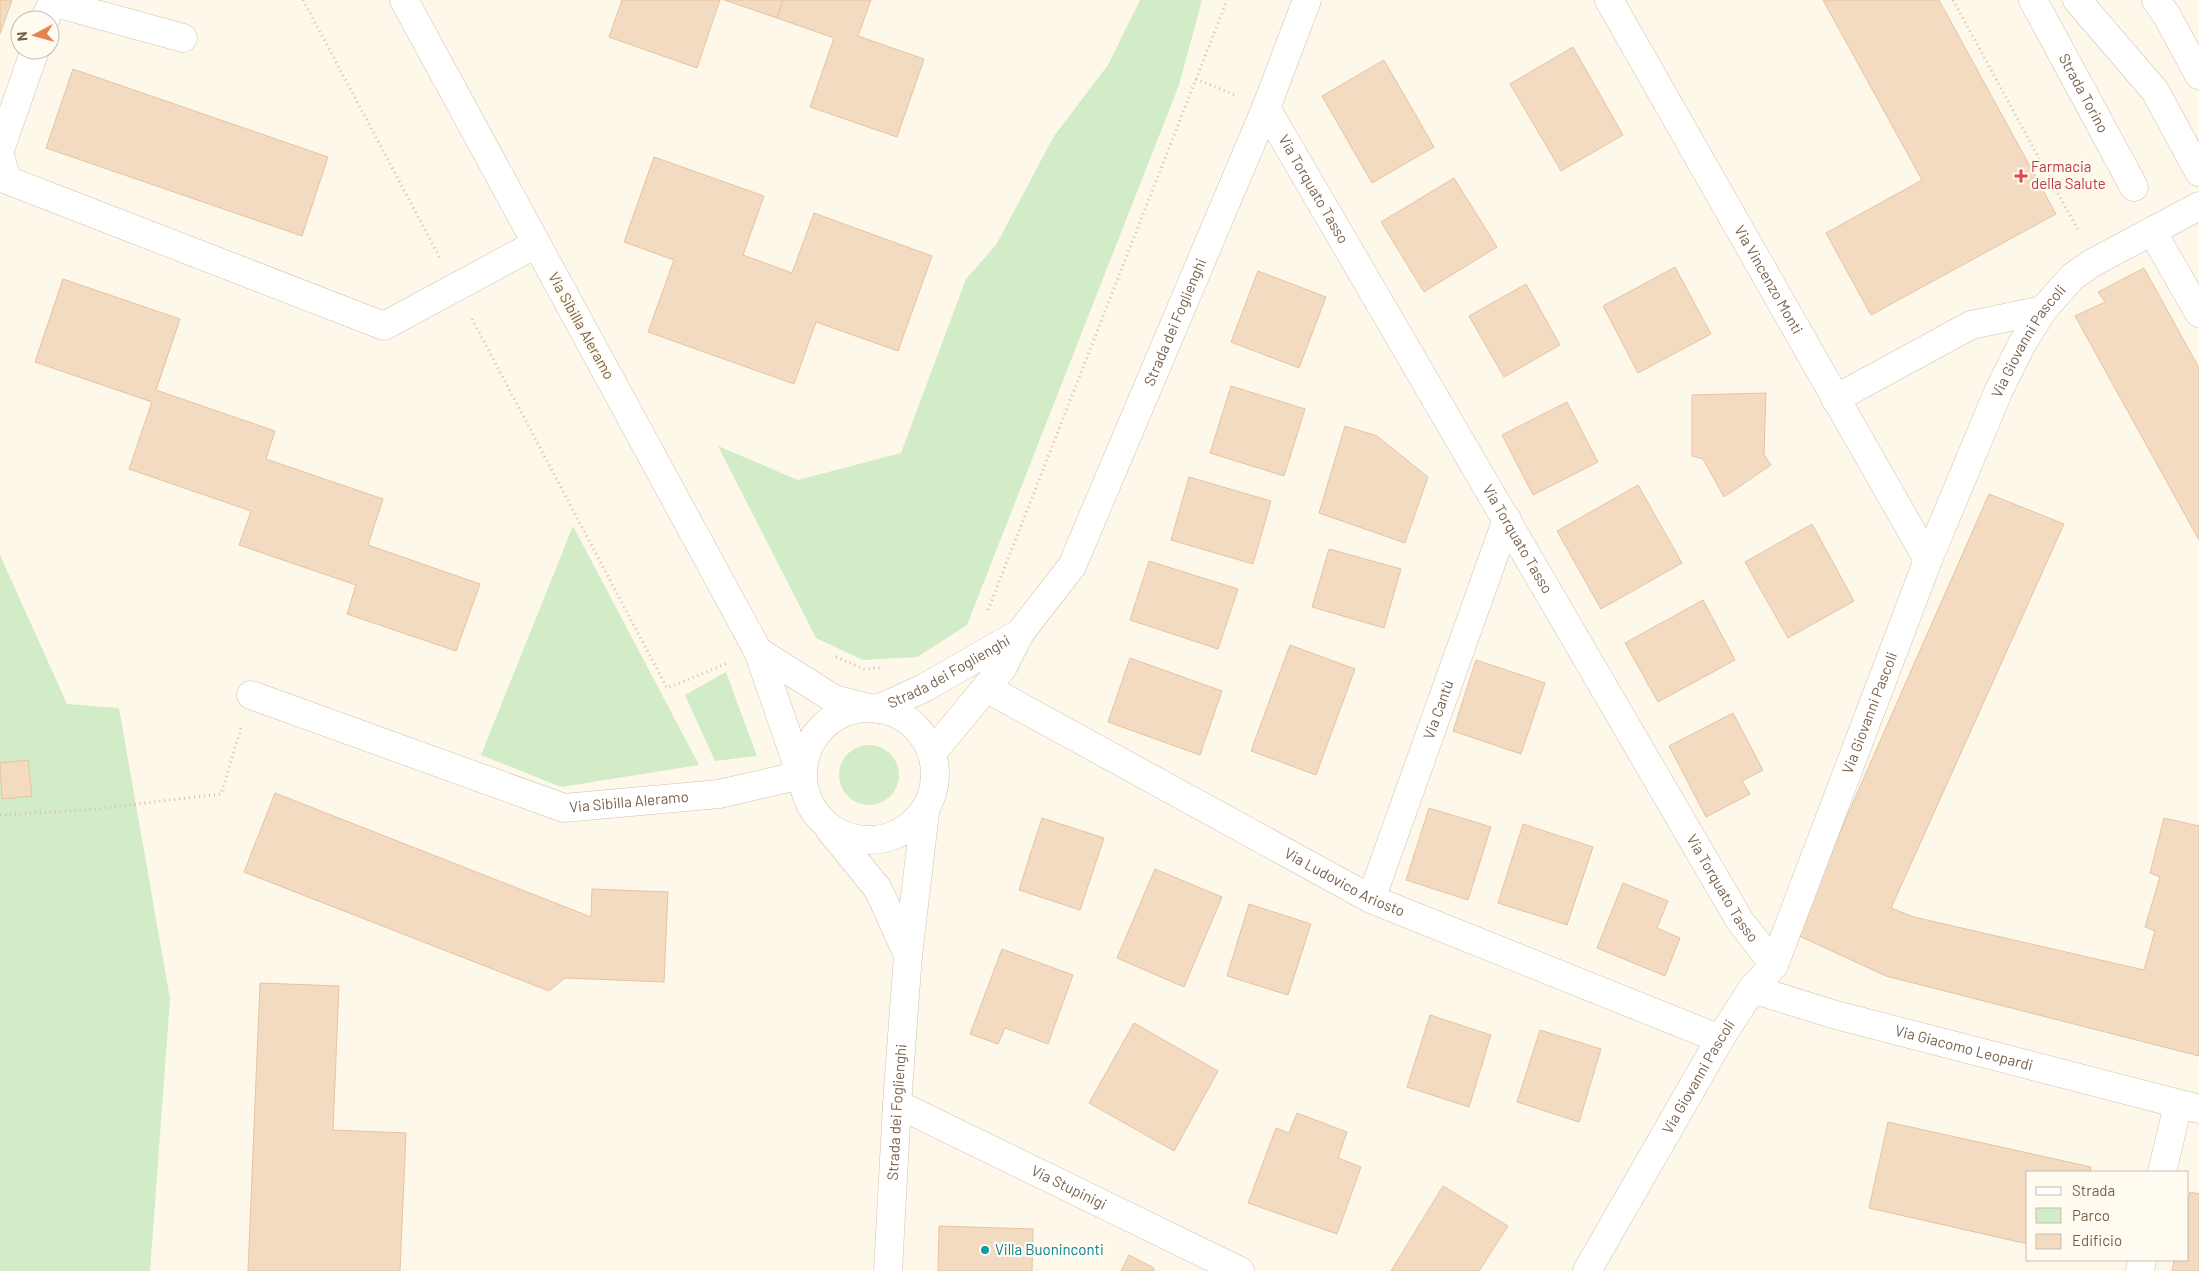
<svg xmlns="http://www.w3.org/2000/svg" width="2199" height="1271" font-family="Barlow,sans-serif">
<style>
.green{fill:#d2ecc7}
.building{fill:#f3dbc1;stroke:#e6c3a1}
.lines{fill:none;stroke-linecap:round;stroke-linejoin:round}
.minor-casing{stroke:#d0c1ae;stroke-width:29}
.path{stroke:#d9bea3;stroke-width:3;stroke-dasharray:1 4;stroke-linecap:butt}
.minor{stroke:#fff;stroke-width:28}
.health-dot{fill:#e0444e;stroke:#fffbf1;stroke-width:2}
.culture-dot{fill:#0f9aa8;stroke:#fffbf1;stroke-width:2}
.labels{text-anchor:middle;stroke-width:4.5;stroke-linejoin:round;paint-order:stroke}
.street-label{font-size:15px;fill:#79614c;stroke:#fffbf1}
.health-label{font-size:15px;fill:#be3a42;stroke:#fffbf1;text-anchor:start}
.culture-label{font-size:15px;fill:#0d838f;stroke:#fffbf1;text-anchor:start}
</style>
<rect width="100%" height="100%" fill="#fdf8ea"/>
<path class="green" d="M1140,0H1202L1179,85L967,625L917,657L863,660L816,638L718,446L798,480L901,453L966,279L996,245L1054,136L1108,65Z
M573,526L699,765L561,787L481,755Z
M0,555L67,704L119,708L170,999L150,1271H0Z
M726,672L757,756L715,761L685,695Z
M839 775a30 30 0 1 1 60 0a30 30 0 1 1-60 0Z"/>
<path class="building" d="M0,0H12L0,34Z
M622,0H720L697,68L609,37Z
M724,0H783L777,18Z
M783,0H871L858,36L924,59L897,137L810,107L834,38L777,18Z
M1823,0H1939L2056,214L1871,315L1826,233L1922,180Z
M1573,47L1623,135L1561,171L1510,84Z
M1384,60L1434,147L1372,183L1322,96Z
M73,69L328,157L302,236L46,148Z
M654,157L764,196L743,255L792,273L814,213L932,256L898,351L816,322L794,384L648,332L674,260L624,242Z
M1454,178L1497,247L1424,292L1381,222Z
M1675,267L1711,334L1638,373L1603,306Z
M2144,268L2199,368V540L2075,316L2105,302L2098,292Z
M1258,271L1326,297L1299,368L1231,342Z
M63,279L180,319L156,390L275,431L266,459L383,499L368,545L480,584L456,651L347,614L356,585L239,545L251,511L129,469L152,402L35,362Z
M1526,284L1560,345L1504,377L1469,316Z
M1231,386L1305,409L1284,476L1210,453Z
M1766,393L1764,454L1771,465L1724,497L1703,459L1692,456V395Z
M1567,402L1598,462L1533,495L1502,435Z
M1345,426L1377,436L1428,477L1405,543L1319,513Z
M1189,477L1271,501L1253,564L1171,540Z
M1638,485L1682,563L1601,609L1557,531Z
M1989,494L2064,524L1891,908L1914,917L2144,970L2155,931L2145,927L2160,877L2150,873L2164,818L2199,826V1056L1886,976L1795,934Z
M1812,524L1854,601L1788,638L1745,562Z
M1329,549L1401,569L1384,628L1312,607Z
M1149,561L1238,589L1218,649L1130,620Z
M1703,600L1735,660L1658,702L1625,643Z
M1290,645L1355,669L1316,775L1251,751Z
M1130,658L1222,691L1200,755L1108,722Z
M1476,660L1545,683L1521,754L1453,731Z
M1733,713L1763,770L1742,781L1750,794L1706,817L1669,746Z
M28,760L32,796L2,799L0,763Z
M275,793L591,917L592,889L668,892L664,982L565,978L549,991L244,872Z
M1429,808L1491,827L1468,900L1406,880Z
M1042,818L1104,838L1080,910L1019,890Z
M1523,824L1593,847L1567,925L1498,903Z
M1155,869L1222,897L1184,987L1117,958Z
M1623,883L1668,901L1657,928L1680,938L1665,976L1597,948Z
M1249,904L1311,924L1288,995L1227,976Z
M1002,949L1073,975L1048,1044L1005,1028L998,1044L970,1034Z
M260,983L339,986L333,1130L406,1133L400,1271H248Z
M1430,1015L1491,1035L1469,1107L1407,1087Z
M1134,1023L1218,1071L1174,1151L1089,1103Z
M1540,1030L1601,1049L1579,1122L1517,1102Z
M1297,1113L1347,1132L1338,1158L1361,1167L1337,1234L1248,1203L1276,1128L1289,1133Z
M1888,1122L2091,1167L2090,1172H2028V1244L1869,1208Z
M1443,1186L1508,1226L1479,1271H1391Z
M2190,1192L2199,1194V1271H2172L2174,1260H2188V1200Z
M939,1226L1033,1229L1032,1271H938Z
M1129,1255L1154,1268V1271H1121Z"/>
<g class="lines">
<defs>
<g id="minor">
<path id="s1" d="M1609,0L1928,560"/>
<path id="s2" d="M2033,0L2134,187"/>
<path d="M2077,0L2155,91L2199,172"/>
<path d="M2156,0L2167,16L2199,75"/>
<path d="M45,20L52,2L183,38"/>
<path id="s3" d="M1266,108L1740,921L1774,965"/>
<path d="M0,150L35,50"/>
<path d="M0,155L7,180L384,326L536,244"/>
<path d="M2152,231L2199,313"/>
<path d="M1835,399L1971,325L2043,310"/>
<path d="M758,651L834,699L865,707"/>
<path id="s4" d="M986,688L1371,899L1720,1039"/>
<path id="s5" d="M251,695L564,808L719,794L801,775L758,651L404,0"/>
<circle cx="869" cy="774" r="66"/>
<path id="s6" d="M878,709L924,688L1020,633"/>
<path id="s7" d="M932,753L1003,667L1020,633L1072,566L1266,108L1307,0"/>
<path d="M830,830L878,889L908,955"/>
<path id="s8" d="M1371,899L1507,519"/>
<path id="s9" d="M1752,989L1836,1015L2199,1109"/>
<path id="s10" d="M897,1104L1240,1271"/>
<path d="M2162,1172L2178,1105"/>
<path id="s11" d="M888,1271L897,1104L908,955L925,813"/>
<path id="s12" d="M1587,1271L1720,1039L1752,989L1774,965L1928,560L1999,390L2022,344L2043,310L2072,277L2092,263L2199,206"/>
<path d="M2140,1271L2142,1260"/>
</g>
</defs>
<use href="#minor" class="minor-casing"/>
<path class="path" d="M303,0L440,258
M1953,0L2078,230
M1196,79L1235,95
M472,319L667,688L726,664
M988,610L1227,0
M836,657L864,669L880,668
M0,815L86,810L221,794L241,728"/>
<use href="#minor" class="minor"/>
</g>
<path class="health-dot" d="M2018.5 168.5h5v5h5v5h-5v5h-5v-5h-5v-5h5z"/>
<circle class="culture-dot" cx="985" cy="1250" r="5"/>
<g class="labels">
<g class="street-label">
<text dy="5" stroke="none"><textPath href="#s2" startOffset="106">Strada Torino</textPath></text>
<text dy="5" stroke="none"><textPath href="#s3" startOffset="94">Via Torquato Tasso</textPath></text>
<text dy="5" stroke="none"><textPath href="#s1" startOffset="322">Via Vincenzo Monti</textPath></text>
<text dy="5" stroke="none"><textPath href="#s7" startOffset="499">Strada dei Foglienghi</textPath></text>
<text transform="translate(581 326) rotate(61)" y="5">Via Sibilla Aleramo</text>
<text dy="5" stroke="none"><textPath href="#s12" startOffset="1034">Via Giovanni Pascoli</textPath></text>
<text dy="5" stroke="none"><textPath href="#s3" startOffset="499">Via Torquato Tasso</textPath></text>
<text dy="5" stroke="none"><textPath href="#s6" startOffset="80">Strada dei Foglienghi</textPath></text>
<text dy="5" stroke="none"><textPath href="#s8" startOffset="201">Via Cantù</textPath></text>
<text dy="5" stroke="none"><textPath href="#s12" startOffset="629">Via Giovanni Pascoli</textPath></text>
<text dy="5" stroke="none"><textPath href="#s5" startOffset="398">Via Sibilla Aleramo</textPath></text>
<text dy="5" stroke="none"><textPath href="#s4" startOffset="408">Via Ludovico Ariosto</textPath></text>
<text dy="5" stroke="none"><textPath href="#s3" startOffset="904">Via Torquato Tasso</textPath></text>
<text dy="5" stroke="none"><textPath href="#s9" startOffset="220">Via Giacomo Leopardi</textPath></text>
<text dy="5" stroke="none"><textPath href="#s12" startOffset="224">Via Giovanni Pascoli</textPath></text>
<text dy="5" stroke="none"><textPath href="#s11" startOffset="159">Strada dei Foglienghi</textPath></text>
<text dy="5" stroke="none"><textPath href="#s10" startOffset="191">Via Stupinigi</textPath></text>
</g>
<g class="health-label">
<text x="2031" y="172">Farmacia<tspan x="2031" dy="17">della Salute</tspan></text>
</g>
<g class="culture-label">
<text x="995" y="1255">Villa Buoninconti</text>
</g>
</g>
<rect x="2026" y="1171" width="162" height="90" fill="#fffbf1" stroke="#c9bdaf"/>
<rect x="2036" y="1187" width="25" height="8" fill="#ffffff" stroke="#c9bdaf"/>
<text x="2072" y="1196" font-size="15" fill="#79614c">Strada</text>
<rect x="2036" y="1208" width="25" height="15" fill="#d2ecc7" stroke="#c9bdaf"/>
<text x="2072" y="1221" font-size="15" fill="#79614c">Parco</text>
<rect x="2036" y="1234" width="25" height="15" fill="#f3dbc1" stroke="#c9bdaf"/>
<text x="2072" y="1246" font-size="15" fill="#79614c">Edificio</text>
<g transform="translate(35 35) rotate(264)"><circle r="24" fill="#fffbf1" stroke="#c9bdaf"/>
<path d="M0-4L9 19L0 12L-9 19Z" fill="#e8824e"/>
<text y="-8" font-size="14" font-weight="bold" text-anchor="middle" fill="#79614c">N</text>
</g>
</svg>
